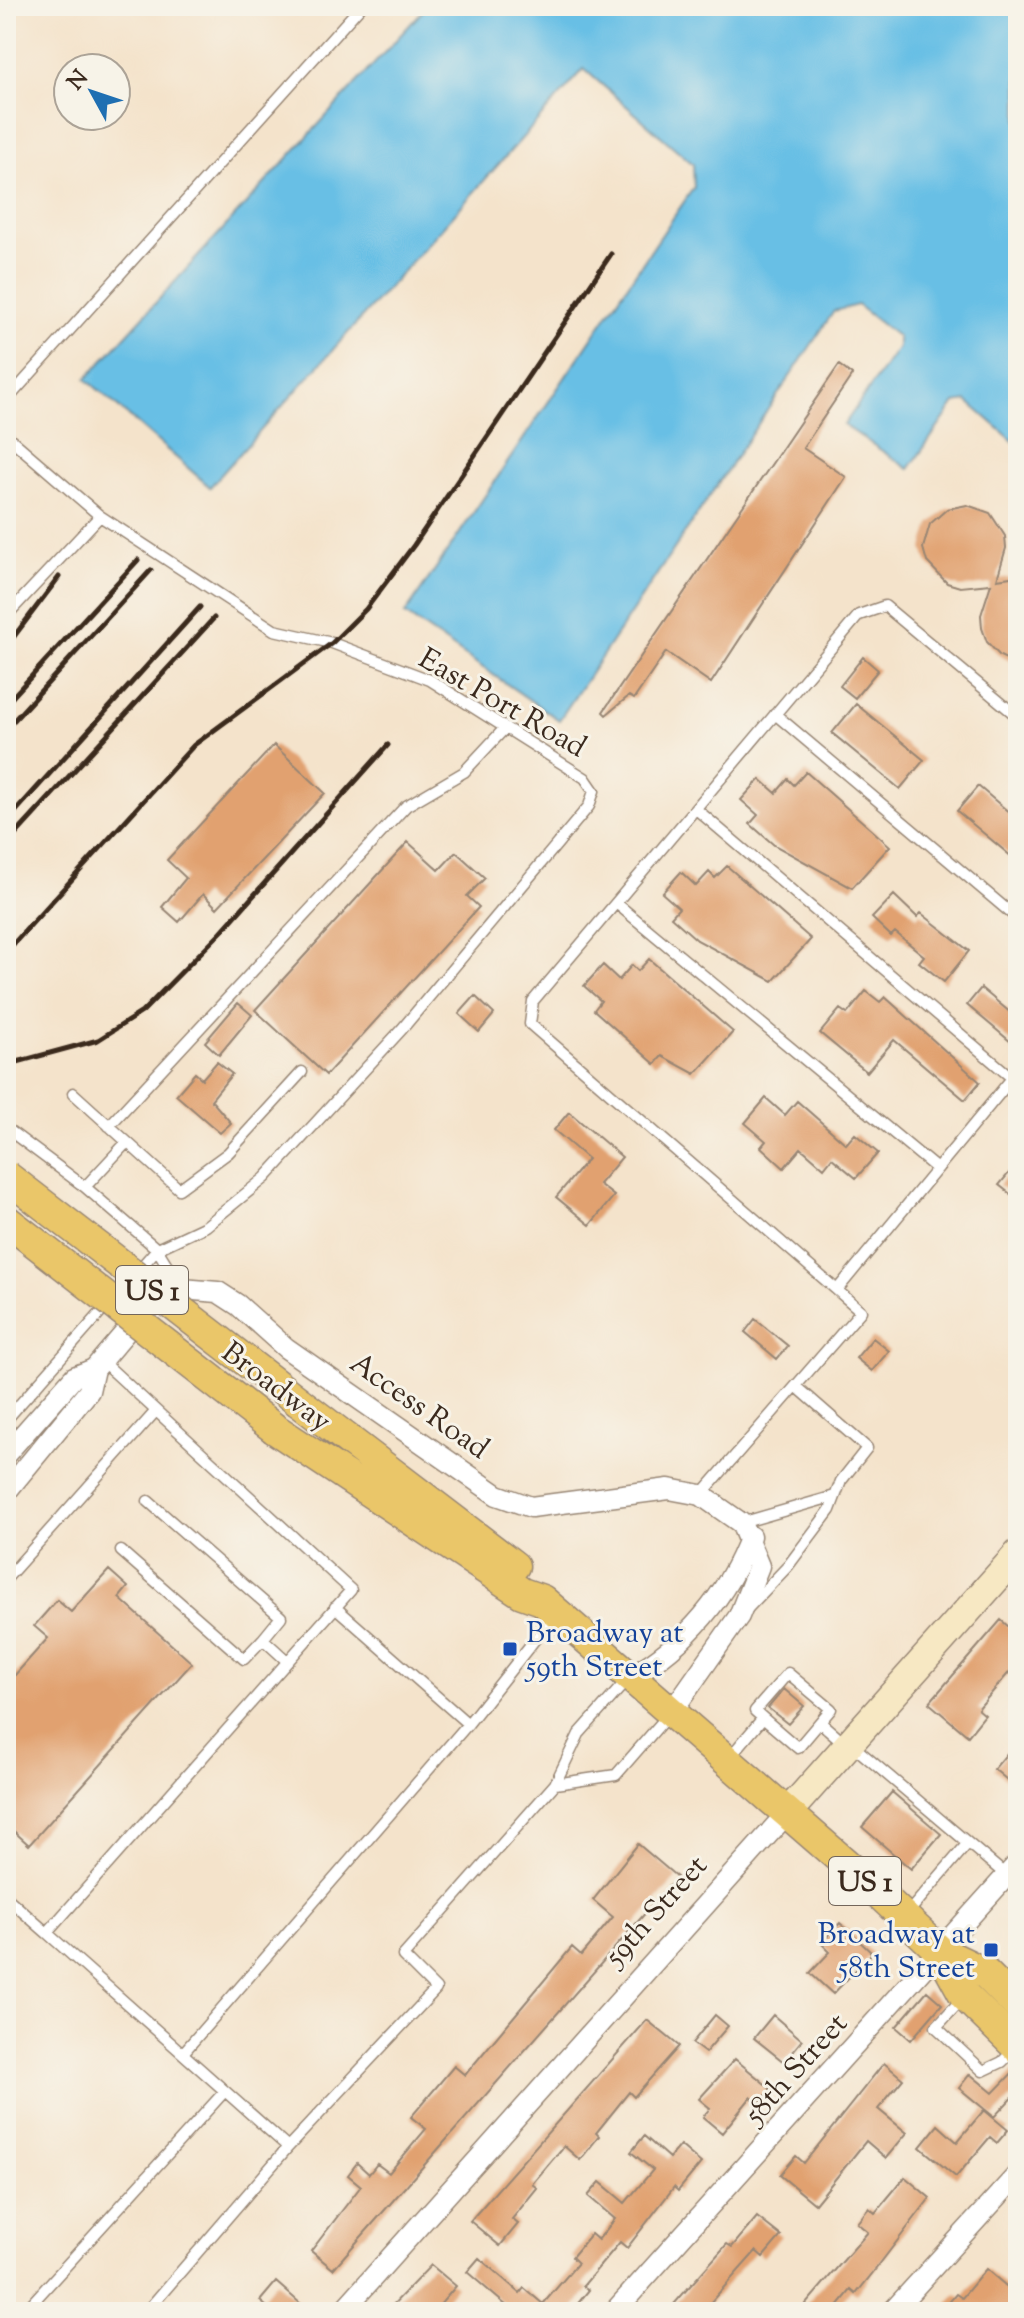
<svg xmlns="http://www.w3.org/2000/svg" width="1024" height="2318" font-family="'Sorts Mill Goudy',serif">
<style>
.water{fill:#67bfe5;stroke:#517482;stroke-width:2}
.building{fill:#e1a16f}
.lines{fill:none;stroke-linecap:round;stroke-linejoin:round}
.lane-casing{stroke:#988674;stroke-width:13}
.street-casing{stroke:#988674;stroke-width:23}
.secondary-casing{stroke:#988674;stroke-width:31}
.primary-casing{stroke:#988674;stroke-width:33}
.lane{stroke:#fff;stroke-width:10}
.street{stroke:#fff;stroke-width:20}
.secondary{stroke:#f7e8c3;stroke-width:28}
.primary{stroke:#eac669;stroke-width:30}
.rail{stroke:#3b2a1e;stroke-width:5}
.primary-bridge-casing{stroke:#988674;stroke-width:33;stroke-linecap:butt}
.primary-bridge{stroke:#eac669;stroke-width:30}
.transit-dot{fill:#1a4fb4;stroke:#f7f3e8;stroke-width:3}
.labels{text-anchor:middle;stroke-width:6;stroke-linejoin:round;paint-order:stroke}
.shield{fill:#f7f3e8;stroke:#73665b;stroke-width:2}
.shield-label{font-size:28px;font-weight:bold;fill:#3b2a1e}
.street-label{font-size:30px;fill:#3b2a1e;stroke:#f7f3e8}
.transit-label{font-size:30px;fill:#164399;stroke:#f7f3e8;text-anchor:start}
</style>
<rect width="100%" height="100%" fill="#f7f3e8"/>
<filter id="ink" filterUnits="userSpaceOnUse"><feTurbulence type="fractalNoise" baseFrequency=".0125" numOctaves="2"/><feDisplacementMap in="SourceGraphic" scale="16" xChannelSelector="R" yChannelSelector="G"/><feConvolveMatrix kernelMatrix="1 2 1 2 8 2 1 2 1" color-interpolation-filters="sRGB"/></filter>
<filter id="wash" filterUnits="userSpaceOnUse"><feTurbulence type="fractalNoise" baseFrequency=".006" numOctaves="4" result="noise"/><feDisplacementMap in="SourceGraphic" scale="32" xChannelSelector="R" yChannelSelector="G"/><feGaussianBlur stdDeviation="1.8" result="paint"/><feColorMatrix in="noise" values="0 0 0 0 0 0 0 0 0 0 0 0 0 0 0 0 0 1.4 0 .05"/><feComposite in="paint" operator="in"/></filter>
<g filter="url(#wash)">
<rect width="100%" height="100%" fill="#f4e3cb"/>
<path class="water" d="M427,6H1018V445L967,401L955,403L909,469L844,425L898,347V337L857,305L834,311L559,720L405,614L694,187L693,164L584,69L210,487L86,379Z"/>
<g id="blocks">
<path class="building" d="M839,365L852,375L803,448L846,477L711,683L666,652L634,699L629,696L606,715L603,712Z
M967,505L990,513L1005,536L1006,548L997,579L1018,576V665L1000,656L987,642L982,628L981,615L991,584L960,587L947,583L927,562L923,548L930,524L947,509Z
M863,657L878,670L855,698L840,686Z
M856,704L924,760L900,789L832,733Z
M274,745L325,793L217,908L203,894L179,922L162,907L186,878L167,860Z
M806,772L890,846L852,888L774,845L750,824L758,815L741,800L760,779L776,793L788,779L794,785Z
M978,786L1018,820V862L957,811Z
M408,842L439,870L456,852L485,878L467,896L479,907L326,1075L255,1010Z
M727,866L811,939L773,981L697,940L671,917L679,908L662,893L681,872L696,886L709,872L715,878Z
M894,895L917,917L921,913L969,951L944,982L919,962L924,956L895,932L891,936L872,918Z
M649,959L733,1032L695,1074L662,1056L655,1064L594,1010L601,1001L584,986L603,965L619,980L632,965L638,971Z
M981,988L1018,1019V1034L1011,1042L967,1005Z
M866,991L880,1002L885,997L980,1082L965,1100L894,1040L867,1072L820,1033L840,1009L847,1014Z
M475,996L494,1014L479,1032L459,1014Z
M238,1003L252,1015L219,1055L205,1042Z
M217,1062L232,1074L211,1100L231,1123L220,1133L176,1095L195,1073L202,1079Z
M766,1098L785,1115L797,1101L846,1144L855,1134L878,1153L856,1178L832,1158L824,1168L801,1148L784,1168L761,1147L766,1141L745,1123Z
M569,1112L622,1157L599,1184L614,1196L590,1225L556,1197L588,1159L554,1130Z
M1018,1162V1200L999,1185Z
M755,1319L788,1346L777,1359L745,1332Z
M873,1338L889,1351L872,1371L856,1358Z
M109,1570L128,1587L119,1598L192,1663L29,1845L6,1824V1685L48,1638L34,1626L57,1600L71,1612Z
M1001,1620L1018,1635V1662L978,1709L985,1715L968,1736L929,1703Z
M784,1689L804,1706L788,1724L768,1708Z
M1009,1751L1018,1759V1789L994,1769Z
M892,1792L941,1834L911,1869L862,1827Z
M638,1844L677,1877L333,2269L311,2251L361,2186L348,2175L357,2163L369,2174L377,2164L389,2173L426,2129L411,2117L454,2066L465,2075L572,1947L581,1955L613,1917L593,1900Z
M840,1923L872,1953L833,1994L810,1973L830,1952L821,1943Z
M927,1991L942,2004L911,2040L896,2027Z
M715,2015L728,2026L705,2053L692,2043Z
M773,2015L802,2040L784,2062L754,2038Z
M647,2020L679,2046L634,2097L629,2092L596,2133L599,2136L580,2160L564,2146L532,2184L537,2188L512,2219L518,2224L500,2246L470,2221Z
M735,2059L771,2089L759,2104L751,2097L722,2133L703,2117L710,2108L699,2099Z
M884,2063L903,2079L878,2109L907,2133L886,2158L866,2141L815,2204L780,2175L796,2156L804,2163Z
M1018,2067V2091L994,2117L959,2088L970,2074L993,2093Z
M984,2110L1008,2130L997,2143L990,2137L956,2177L920,2147L938,2125L957,2142Z
M644,2136L669,2158L680,2145L701,2163L678,2191L674,2187L627,2248L620,2242L583,2286L589,2290L571,2312H514L467,2272L479,2258L520,2293L524,2288L543,2304L578,2263L572,2257L591,2234L598,2240L615,2219L588,2196L600,2182L625,2203L653,2170L631,2152Z
M905,2177L930,2198L875,2270L856,2294L851,2290L833,2312H799L868,2232L857,2223L869,2208L875,2213Z
M757,2217L781,2236L763,2257L756,2251L702,2312H667L727,2244L732,2247Z
M431,2265L456,2286L434,2312H386Z
M986,2269L1018,2296V2304L1011,2312H941L956,2294L962,2298Z
M276,2282L301,2304L294,2312H273L260,2301Z"/>
</g>
</g>
<g filter="url(#ink)">
<use href="#blocks" fill-opacity="0" stroke="#988674" stroke-width="2"/>
<g class="lines">
<defs>
<path id="lane" d="M6,401L361,6
M6,435L100,516L274,630L332,643L430,680L585,778L594,791L589,806L402,1029L265,1178L206,1226L157,1249L85,1187
M6,616L100,516
M775,714L1018,919
M696,809L1012,1078
M616,903L937,1169
M73,1093L179,1189L228,1153L302,1072
M109,1126L406,806L464,772L505,728
M6,1128L85,1187L127,1142
M837,1290L1018,1071
M6,1420L157,1249L182,1289
M701,1495L861,1311L530,1024L533,1001L859,615L885,606L1018,717
M148,1501L281,1617L263,1639
M741,1523L835,1496
M121,1551L244,1659L263,1639L287,1661
M6,1579L155,1412
M335,1607L468,1724L555,1614
M747,1609L788,1566L830,1510L841,1481L867,1448L796,1386
M820,1722L845,1744
M851,1744L1007,1876
M730,1757L763,1718L798,1748L831,1709L788,1673L755,1711L763,1718
M555,1784L616,1775L669,1714
M6,1897L47,1933L351,1590L101,1360
M907,1914L968,1843
M47,1933L288,2147L146,2312
M964,1997L936,2027L983,2071L1002,2062L1014,2050
M183,2053L468,1724
M288,2147L436,1989L403,1956L555,1784L579,1734L628,1679
M24,2312L225,2091"/>
<path id="street" d="M6,1454L74,1377L94,1369
M6,1492L89,1391L94,1369L130,1327L154,1304L182,1289L218,1292L238,1305L286,1348L497,1495L531,1507L669,1489L701,1495L741,1523L759,1566L739,1616L673,1710
M631,1676C686,1645 728,1595 750,1536
M342,2312L789,1811
M614,2312L1018,1863
M892,2312L1018,2174"/>
<path id="secondary" d="M789,1811L1018,1554"/>
<path id="primary" d="M299,1402L514,1566
M275,1429L522,1593L542,1600L868,1883L941,1952L965,1996L1018,2048
M941,1952L985,1973L1018,2006"/>
</defs>
<use href="#lane" class="lane-casing"/>
<use href="#street" class="street-casing"/>
<use href="#secondary" class="secondary-casing"/>
<use href="#primary" class="primary-casing"/>
<use href="#lane" class="lane"/>
<use href="#street" class="street"/>
<use href="#secondary" class="secondary"/>
<use href="#primary" class="primary"/>
<path class="rail" d="M6,647L59,577
M6,704L138,560
M6,729L151,570
M6,822L200,607
M6,845L214,618
M6,952L194,745L332,643L366,609L414,545L611,254
M6,1065L98,1040L142,1012L221,932L388,745"/>
<defs>
<path id="primary-bridge" d="M6,1176L299,1402
M6,1220L275,1429"/>
</defs>
<use href="#primary-bridge" class="primary-bridge-casing"/>
<use href="#primary-bridge" class="primary-bridge"/>
</g>
</g>
<g class="transit-dot">
<rect x="502" y="1641" width="16" height="16" rx="4"/>
<rect x="983" y="1942" width="16" height="16" rx="4"/>
</g>
<g class="labels">
<g class="shield">
<rect x="116" y="1266" width="72" height="48" rx="6"/>
<rect x="829" y="1857" width="72" height="48" rx="6"/>
</g>
<g class="shield-label">
<text x="152" y="1300">US 1</text>
<text x="865" y="1891">US 1</text>
</g>
<g class="street-label">
<text transform="translate(503 702) rotate(30)" y="10">East Port Road</text>
<text transform="translate(277 1386) rotate(37)" y="10">Broadway</text>
<text transform="translate(420 1405) rotate(35)" y="10">Access Road</text>
<text transform="translate(655 1910) rotate(-48)" y="10">59th Street</text>
<text transform="translate(795 2068) rotate(-48)" y="10">58th Street</text>
</g>
<g class="transit-label">
<text x="526" y="1642">Broadway at<tspan x="526" dy="34">59th Street</tspan></text>
<text x="975" y="1943" text-anchor="end">Broadway at<tspan x="975" dy="34">58th Street</tspan></text>
</g>
</g>
<rect width="1024" height="2318" fill="none" stroke="#f7f3e8" stroke-width="32"/>
<g transform="translate(92 92) rotate(310)"><circle r="38" fill="#f7f3e8" stroke="#aca397" stroke-width="2"/>
<path d="M0-6L14 30L0 20L-14 30Z" fill="#1f6fb2"/>
<text y="-12" font-size="22" font-weight="bold" text-anchor="middle" fill="#3b2a1e">N</text>
</g>
</svg>
